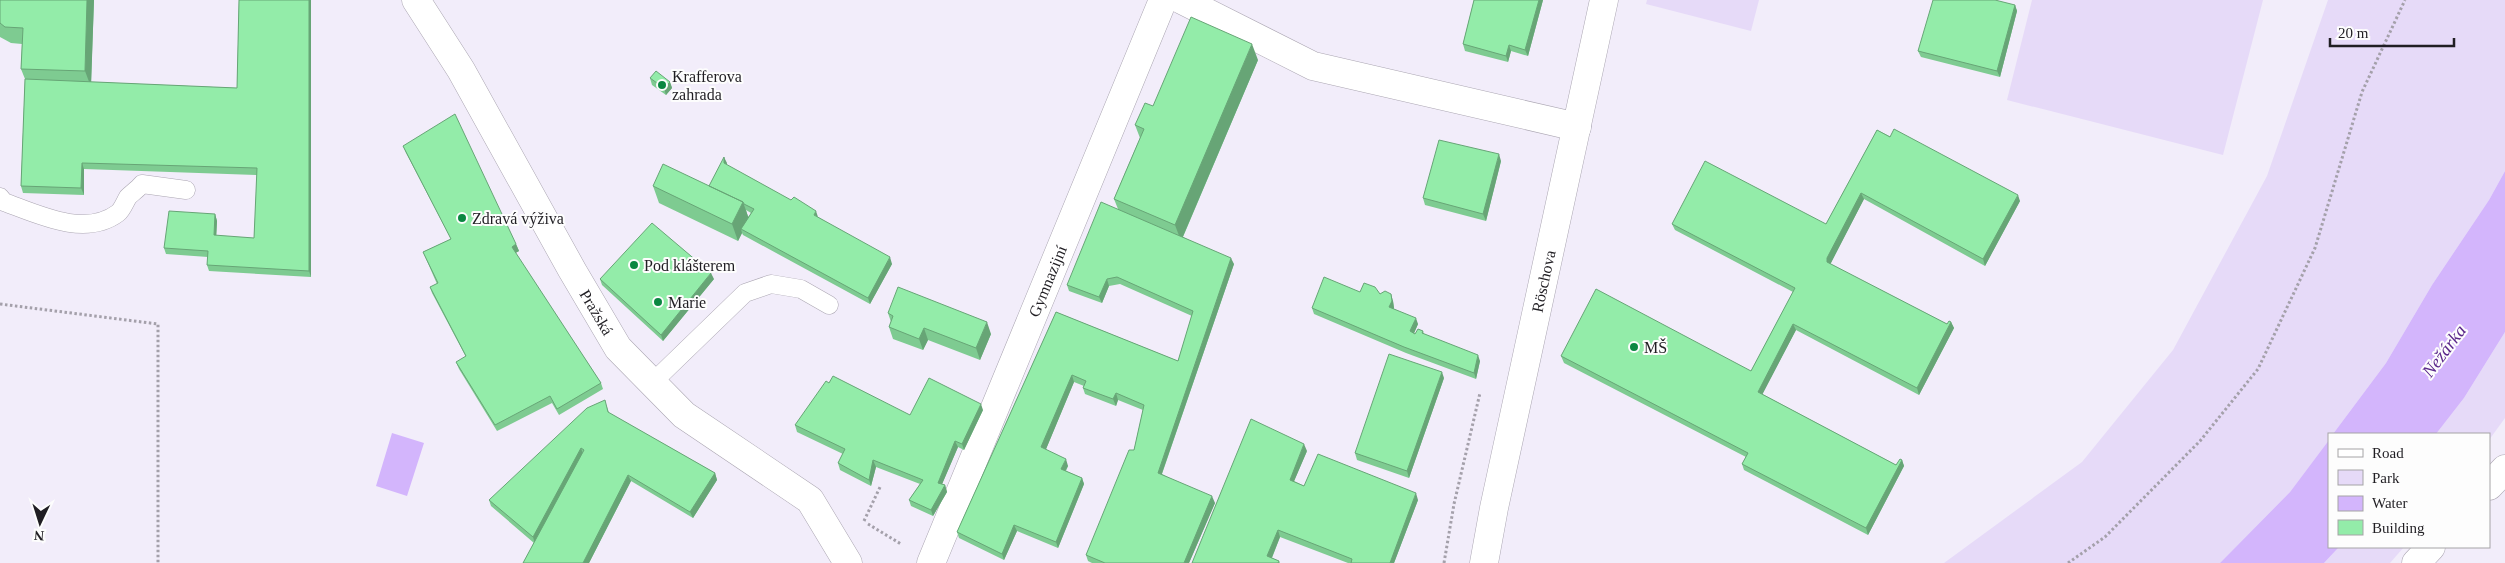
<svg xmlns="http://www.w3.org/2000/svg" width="2505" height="563" font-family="'Times New Roman',serif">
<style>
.green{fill:#e6daf8}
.water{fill:#d3b5fc}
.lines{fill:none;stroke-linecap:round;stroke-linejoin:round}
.service-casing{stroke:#aba6b2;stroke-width:19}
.minor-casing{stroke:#aba6b2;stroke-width:29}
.path{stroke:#a4a0aa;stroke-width:3;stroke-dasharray:2.5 2.5;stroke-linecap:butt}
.service{stroke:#fff;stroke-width:18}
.minor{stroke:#fff;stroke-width:28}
.wall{fill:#7ecb91;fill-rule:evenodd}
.shaded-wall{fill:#67a576}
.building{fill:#93eca9;stroke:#67a576}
.poi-dot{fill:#0a8741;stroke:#fdfdfd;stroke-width:2}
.labels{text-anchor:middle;stroke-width:4;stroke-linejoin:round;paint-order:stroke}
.poi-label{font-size:16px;fill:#201e23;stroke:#fdfdfd;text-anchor:start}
.street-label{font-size:16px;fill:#201e23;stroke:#fdfdfd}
.water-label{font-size:18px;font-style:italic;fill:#5b288b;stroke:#fdfdfd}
</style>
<rect width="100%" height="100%" fill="#f2edfa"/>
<path class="green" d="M1647,0H1759L1751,31L1646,4Z
M2032,0H2263L2223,155L2007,100Z
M2328,0H2505V171L2489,200L2432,285L2386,363L2333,434H2329V440L2290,492L2220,563H1944L2082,462L2173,350L2267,176Z
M2505,332V418L2489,440V434H2436L2464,398Z
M2339,547H2404L2390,563H2324Z"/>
<path class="water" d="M2505,171V332L2464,398L2436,434H2333L2386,363L2432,285L2489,200Z
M392,433L424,443L407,496L376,486Z
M2329,440V547H2339L2324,563H2220L2290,492Z"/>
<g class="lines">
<defs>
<path id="service" d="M0,197L4,202C37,214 85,238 118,213C122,210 125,202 128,197C132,193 138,189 142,184L186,190
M652,383L745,293L771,284L801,289L829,305"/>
<g id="minor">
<path id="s1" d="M416,0L461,70L572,270L618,348L684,415L810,500L848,563"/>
<path d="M1182,0L1313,66L1577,127"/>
<path d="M2489,486L2505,469"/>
<path id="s2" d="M931,563L1163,0"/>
<path id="s3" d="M1484,563L1494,508L1604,0"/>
<path d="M2416,563L2431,547"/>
</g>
</defs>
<use href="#service" class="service-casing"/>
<use href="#minor" class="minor-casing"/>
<path class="path" d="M0,304L158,324V563
M864,521L881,485
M868,524L901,544
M1444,563L1454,504L1480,393
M2068,563L2105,537L2200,441L2258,369L2315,248L2362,92L2405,0"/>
<use href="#service" class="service"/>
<use href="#minor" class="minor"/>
</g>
<path class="wall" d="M0,0H94L91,82L237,88L239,0H311V277L209,271L207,265L208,257L166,254L164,248L215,214L217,221L216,236L254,238L257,175L84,169V195L23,193L21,186L25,79L21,69L22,44L11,43L0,37Z
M1474,0H1543L1528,56L1511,51L1508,62L1465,51L1463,44Z
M2015,5L2017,11L2000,77L1921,57L1918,51Z
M1258,60L1183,237L1234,264L1162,474L1215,503L1189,563H1092L1088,561L1086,555L1134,450L1143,410L1118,400L1116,406L1085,394L1083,388L1084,386L1074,382L1046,449L1068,466L1066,471L1082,478L1084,484L1058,548L1017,531L1004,560L959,538L957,532L1056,312L1178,361L1192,316L1120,284L1109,286L1102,303L1069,291L1067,285L1118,209L1114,199L1140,138L1135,125L1153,106Z
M650,78L670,82L672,88L666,95L652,85Z
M1877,130L2020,201L1985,266L1864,199L1830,264L1947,324L1951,322L1954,328L1919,395L1796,330L1762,394L1896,465L1902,460L1904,466L1868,535L1744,470L1742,464L1746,457L1564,363L1561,356L1751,371L1793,292L1675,230L1672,224H1826Z
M403,146L516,244L519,251L515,253L601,383L603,389L559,415L552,403L497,431L459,369L456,362L466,357L432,293L430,287L437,284L423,252L451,239L406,153Z
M1501,161L1486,221L1425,205L1423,198Z
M727,163L726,165L818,217L892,264L870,304L743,235L742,233L738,241L659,203L653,186H709ZM746,210L751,213L748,217Z
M600,279H714L663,341L602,285Z
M1360,292L1380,294L1393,301L1394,308V309L1418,324L1414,333L1415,334L1423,331L1424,334L1480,361L1476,379L1406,353L1314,314L1312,308Z
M888,313L991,334L980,360L928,340L923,350L893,339L889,327L891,322Z
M1444,378L1409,478L1357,460L1355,453Z
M607,407L609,413L715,473L717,480L693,518L631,481L589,563H523L534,543L491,506L489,500Z
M983,410L964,450L958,447L942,484L945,485L947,492L933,516L911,506L909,500L920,484L876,467L871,486L840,470L838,463L843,454L797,432L795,425L910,415Z
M1307,451L1294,481L1304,486L1418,500L1394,563H1348L1280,537L1272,558L1279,561L1280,563H1192Z"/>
<path class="shaded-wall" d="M87,0H94L91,87L85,71Z
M309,0H311V277L309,271Z
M1539,0H1543L1528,56L1525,50Z
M2015,5L2017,11L2000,77L1997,71Z
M1252,44L1258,60L1181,241L1175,225Z
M1509,45L1511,51L1508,62L1506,56Z
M670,82L672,88L666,95L664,88Z
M1499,154L1501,161L1486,221L1483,214Z
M724,157L727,163L726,170L724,163Z
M82,163L84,169V195L81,188Z
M1861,193L1864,199L1830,265L1827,262V258Z
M2018,195L2020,201L1985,266L1983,259Z
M743,202L749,219L741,229L742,233L738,241L732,224Z
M816,211L818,217L814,215Z
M215,214L217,221L216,242L214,235Z
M516,244L519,251L514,254L512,247Z
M890,257L892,264L870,304L868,298Z
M1231,258L1234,264L1160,479L1158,473Z
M711,273L714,279L663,341L661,335Z
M1107,279L1109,286L1102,303L1099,297Z
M1391,294L1393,301L1394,308L1392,314L1389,307Z
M1416,318L1418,324L1412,338L1410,331Z
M987,322L991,334L980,360L976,348Z
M1951,322L1954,328L1919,395L1917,388Z
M1793,324L1796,330L1760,399L1758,392Z
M924,328L928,340L923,350L919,339Z
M1478,355L1480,361L1476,379L1474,373Z
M1442,372L1444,378L1409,478L1407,471Z
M1072,375L1074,382L1044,454L1041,447Z
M1116,393L1118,400L1116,406L1113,399Z
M981,404L983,410L964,450L962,444Z
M955,441L958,447L940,489L938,483Z
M1304,444L1307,451L1292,486L1290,480Z
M581,448L583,454L535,544L533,537Z
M1066,459L1068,466L1063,475L1061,469Z
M873,460L876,467L871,486L869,480Z
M1902,460L1904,466L1868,535L1866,528Z
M715,473L717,480L693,518L690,512Z
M628,475L631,481L589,563H583Z
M1082,478L1084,484L1058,548L1056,542Z
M945,485L947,492L933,516L931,510Z
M1416,493L1418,500L1394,563H1390Z
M1212,496L1215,503L1189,563H1184Z
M1014,525L1017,531L1004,560L1002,554Z
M1278,530L1280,537L1270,562L1267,556Z"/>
<path class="building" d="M0,0H87L85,71L21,69L23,28L5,27L0,23Z
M239,0H309V271L207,265L208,251L164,248L169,211L215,214L214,235L254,238L257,168L82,163L81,188L21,186L25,79L237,88Z
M1474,0H1539L1525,50L1509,45L1506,56L1463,44Z
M1933,0H1995L2015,5L1997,71L1918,51Z
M1191,17L1252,44L1175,225L1114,199L1144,129L1135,125L1145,103L1153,106Z
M656,71L670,82L664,88L650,78Z
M455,114L516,244L512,247L601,383L557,409L550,396L495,425L456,362L466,356L430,287L438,283L423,252L451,239L403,146Z
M1894,129L2018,195L1983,259L1861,193L1827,258V262L1947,324L1949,321L1951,322L1917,388L1793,324L1758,392L1896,465L1900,459L1902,460L1866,528L1742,464L1748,453L1561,356L1596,289L1751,371L1795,288L1672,224L1705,161L1826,224L1877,130L1890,137Z
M1439,140L1499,154L1483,214L1423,198Z
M724,157V163L791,200L794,197L816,211L814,215L890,257L868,298L741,229L754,209L744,204L743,202L709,186Z
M663,164L743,202L732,224L653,186Z
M1101,202L1231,258L1158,473L1212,496L1184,563H1105L1086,555L1129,450H1134L1144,405L1116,393L1113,399L1083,388L1086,381L1072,375L1041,447L1066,459L1061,469L1082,478L1056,542L1014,525L1002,554L957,532L1056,312L1178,361L1193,311L1117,277L1107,279L1099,297L1067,285Z
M652,223L711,273L661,335L600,279Z
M1324,277L1360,292L1364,283L1375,287L1380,294L1385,291L1391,294L1392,301L1389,307L1416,318L1410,331L1415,334L1418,329L1423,331L1422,333L1478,355L1474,373L1404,347L1312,308Z
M898,287L987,322L976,348L924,328L919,339L889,327L893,316L888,313Z
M1389,354L1442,372L1407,471L1355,453Z
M833,376L910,415L929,378L981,404L962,444L955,441L938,483L945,485L931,510L909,500L923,480L873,460L869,480L838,463L845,449L795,425L826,381L829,383Z
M605,400L608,412L715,473L690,512L628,475L583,563H523L584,450L581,448L533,537L489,500L587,408Z
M1251,419L1304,444L1290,480L1304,486L1318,454L1416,493L1390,563H1351L1352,559L1278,530L1267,556L1279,561L1278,563H1192Z"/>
<g class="poi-dot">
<circle cx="662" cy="85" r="5"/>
<circle cx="462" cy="218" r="5"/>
<circle cx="634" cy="265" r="5"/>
<circle cx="658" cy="302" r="5"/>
<circle cx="1634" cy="347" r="5"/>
</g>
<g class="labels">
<g class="poi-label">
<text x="672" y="82">Krafferova<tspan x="672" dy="18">zahrada</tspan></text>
<text x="472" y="224">Zdravá výživa</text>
<text x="644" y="271">Pod klášterem</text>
<text x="668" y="308">Marie</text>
<text x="1644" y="353">MŠ</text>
</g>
<g class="street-label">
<text dy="6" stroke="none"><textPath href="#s3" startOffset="288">Röschova</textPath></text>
<text dy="6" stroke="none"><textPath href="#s2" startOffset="305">Gymnazijní</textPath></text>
<text dy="6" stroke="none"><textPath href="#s1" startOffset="361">Pražská</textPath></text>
</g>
<g class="water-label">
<text transform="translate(2444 351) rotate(-53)" y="6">Nežárka</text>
</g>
</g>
<rect x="2328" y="433" width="162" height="115" fill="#fdfdfd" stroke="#a5a4a6"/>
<rect x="2338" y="449" width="25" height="8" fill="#ffffff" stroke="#a5a4a6"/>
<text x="2372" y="458" font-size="15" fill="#201e23">Road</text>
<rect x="2338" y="470" width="25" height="15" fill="#e6daf8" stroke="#a5a4a6"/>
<text x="2372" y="483" font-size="15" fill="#201e23">Park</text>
<rect x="2338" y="496" width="25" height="15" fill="#d3b5fc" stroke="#a5a4a6"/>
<text x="2372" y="508" font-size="15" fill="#201e23">Water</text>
<rect x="2338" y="520" width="25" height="15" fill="#93eca9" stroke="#a5a4a6"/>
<text x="2372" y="533" font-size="15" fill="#201e23">Building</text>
<g transform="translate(40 523) rotate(184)" stroke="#fdfdfd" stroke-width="4" paint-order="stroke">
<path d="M0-4L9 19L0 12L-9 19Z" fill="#201e23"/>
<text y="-8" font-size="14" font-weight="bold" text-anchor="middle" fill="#201e23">N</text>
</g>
<path d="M2330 38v8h124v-8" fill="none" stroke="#201e23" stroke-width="2.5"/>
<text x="2338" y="38" font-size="15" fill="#201e23" stroke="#fdfdfd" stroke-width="4" paint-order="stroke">20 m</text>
</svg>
